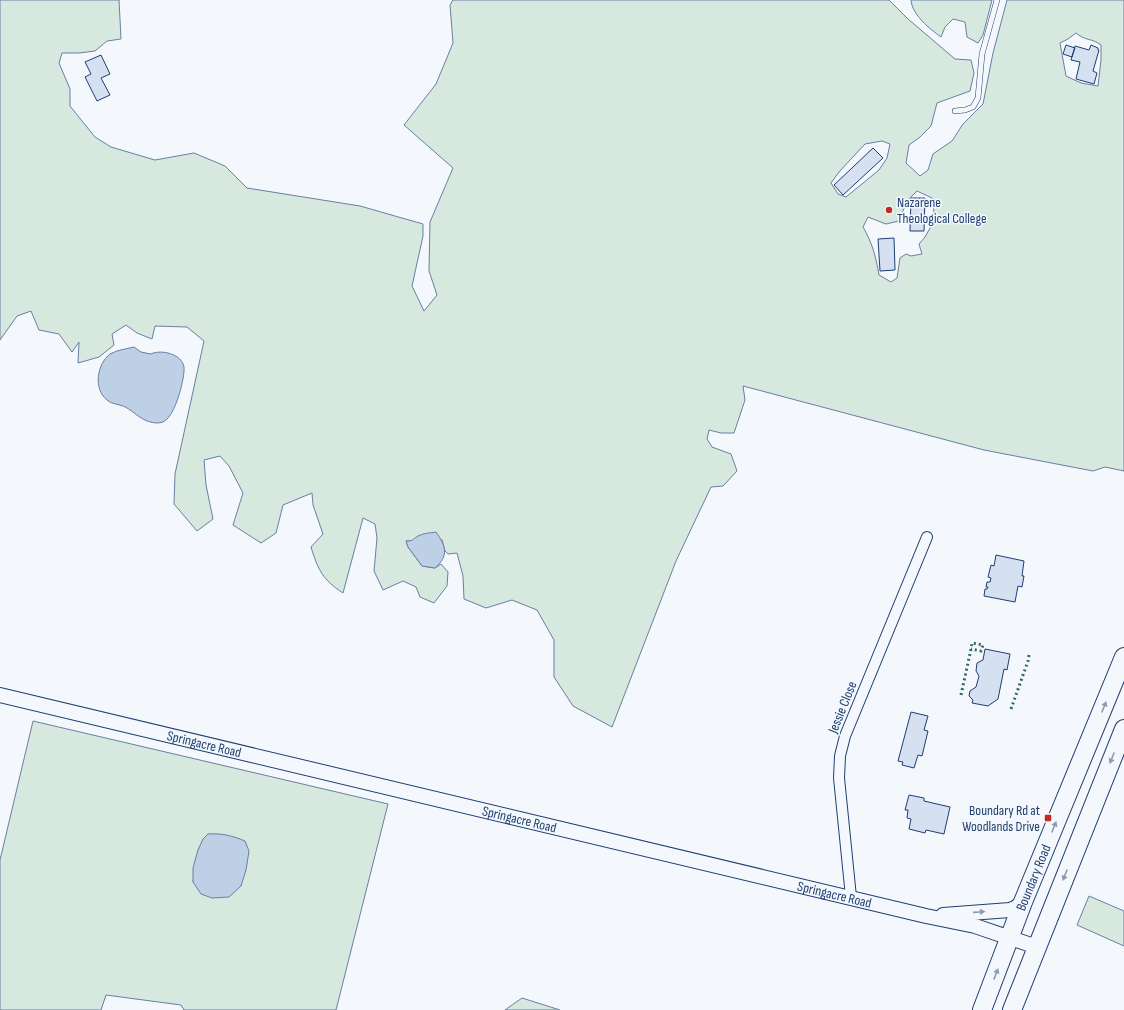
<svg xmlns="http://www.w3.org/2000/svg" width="1124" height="1010" font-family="'Sofia Sans Condensed',sans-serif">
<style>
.green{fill:#d7e8df;stroke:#687fa3;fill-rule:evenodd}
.water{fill:#bed0e5;stroke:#687fa3}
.building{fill:#d5e0f0;stroke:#1d3f73}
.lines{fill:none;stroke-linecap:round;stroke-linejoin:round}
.lane-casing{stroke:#1d3f73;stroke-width:6}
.street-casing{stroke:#1d3f73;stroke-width:12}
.secondary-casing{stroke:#1d3f73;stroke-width:16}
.highway-casing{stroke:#1d3f73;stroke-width:20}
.lane{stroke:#f4f7fb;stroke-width:5}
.street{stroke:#f4f7fb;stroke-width:10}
.secondary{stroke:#f4f7fb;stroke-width:14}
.highway{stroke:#f4f7fb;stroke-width:18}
.hedge{stroke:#2c6c60;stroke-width:3;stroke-dasharray:2 3;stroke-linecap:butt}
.oneway{fill:#889bb7}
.poi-dot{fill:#c62828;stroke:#f4f7fb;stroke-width:1.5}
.labels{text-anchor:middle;stroke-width:3;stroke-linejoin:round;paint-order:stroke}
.poi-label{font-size:14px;fill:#1d3f73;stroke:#f4f7fb;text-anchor:start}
.street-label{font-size:14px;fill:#1d3f73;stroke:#f4f7fb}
</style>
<rect width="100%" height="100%" fill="#f4f7fb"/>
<path class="green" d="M0,0H119L121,39L107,41L95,51L79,53H62L59,63L70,89V106L95,137L111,147L155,160L194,153L225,166L247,188L360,206L423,224V236L412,286L424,311L437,295L429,271L430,222L453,168L404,125L436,84L453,43L450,5L453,0H889L908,19L955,59L971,60L974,73L970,91L937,103L931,126L920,137L909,145L906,163L920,176L928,170L933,154L952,141L963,124L983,104L993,53L1007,0H1124V471L1105,467L1093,471L984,450L743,386L745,400L734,433H721L709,430L707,439L712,447L731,454L737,471L723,486L711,487L676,561L612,727L573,706L554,677V640L537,610L512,600L486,608L464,599L463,576L457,553L448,554L445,551L442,540L418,536L413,541H406L408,547L422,566L435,568L441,564L448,572L447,586L434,603L420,597L416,587L403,581L383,590L374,571L377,538L375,524L363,518L343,593C323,580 318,570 311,547L323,534L313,505L312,493L283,505L276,533L261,543L233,525L243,493L229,466L220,456L204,460L206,485L213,519L197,531L174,504L175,474L204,341L187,327L155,326L152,339L137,333L126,325L112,334L114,345L99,357L78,363L79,342L72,352L59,334L39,330L31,311L17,316L0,340ZM1076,33C1085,41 1092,38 1101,45V60L1098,86L1081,83L1066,76L1060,43L1068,39ZM882,141L890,144L887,158L879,170L846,197L838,194L831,183L839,172L865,144ZM917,191L932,198L935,219L925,237L919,244L922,254L911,256L906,254L900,258L897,278L891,282L879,275C876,257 872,242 863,227L868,217L886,224L899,221L907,201Z
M911,0H992L983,35L978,43L967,37L965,22L953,19L945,27L941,37C930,29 912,15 911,0Z
M33,721L388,804L336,1010H184L181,1005L106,995L101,1010H0V860ZM198,850L246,870L193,882Z
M1089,896L1124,911V946L1077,925Z
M522,998L560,1010H505Z"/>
<path class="water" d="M134,347L141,352L151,354C161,349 182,354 184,367C185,378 176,411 167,419C161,425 154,423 147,421C139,418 134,412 127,408C121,404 113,405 107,400C93,389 97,364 110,354C117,350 126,349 134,347Z
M436,532C446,546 449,556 435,568L422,566L408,547L406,541C413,541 412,540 418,536C424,533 430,533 436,532Z
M208,834C222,833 233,836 245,841L249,851L246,870L241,886L229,897L212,898L201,894L193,882V868L198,850L203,839Z"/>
<path class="building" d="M1066,45L1075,48L1072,57L1063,54Z
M1091,45L1098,48V50H1099L1093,71L1097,73L1094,84L1076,79L1080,62L1071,60L1075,46L1089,50Z
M101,55L110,74L101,78L110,95L97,101L85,77L91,74L85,62Z
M873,148L883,158L843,195L834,185Z
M911,198H925L924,231H910Z
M894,238L895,270L880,271L878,239Z
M996,555L1024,561L1022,576H1024L1022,587L1018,586L1015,602L984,596L985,589H987L988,587H986L987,582H990L991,578L988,577L991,565L994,566Z
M985,649L1010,654L1007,670L1004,669L998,699L988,706L972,703L973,700L969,696L970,691L976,687L979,676L976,671L977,663L983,660Z
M911,712L928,716L924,730L928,731L922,756L918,755L914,768L902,765L903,762L898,761Z
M909,795L924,798V801L950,807L944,834L926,830L925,833L909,829L911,819L907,818L908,810H905Z"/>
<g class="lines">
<defs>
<path id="lane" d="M955,111L965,110L973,107L978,98L982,54L997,0"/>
<path id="street" d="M851,897L839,778L840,756L845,736L927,537"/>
<g id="secondary">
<path id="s1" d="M0,695L926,916L975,926L1037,947"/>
<path d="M943,915L1010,910L1015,908L1023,902"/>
</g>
<g id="highway">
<path id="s2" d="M982,1010L1023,902L1124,657"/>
<path d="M1012,1010L1124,729"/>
</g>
</defs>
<use href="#lane" class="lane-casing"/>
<use href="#street" class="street-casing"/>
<use href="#secondary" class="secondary-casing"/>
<use href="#highway" class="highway-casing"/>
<use href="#lane" class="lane"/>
<use href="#street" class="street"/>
<use href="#secondary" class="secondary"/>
<use href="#highway" class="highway"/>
<path class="hedge" d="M961,695L971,649L972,643L983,645L981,651L971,649
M1011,709L1028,661L1029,655"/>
</g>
<defs><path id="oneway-solid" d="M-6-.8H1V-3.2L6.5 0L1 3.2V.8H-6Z"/></defs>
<g class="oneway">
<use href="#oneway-solid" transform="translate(1104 707) rotate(-68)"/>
<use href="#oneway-solid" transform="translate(1112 758) rotate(112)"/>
<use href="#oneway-solid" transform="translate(1054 827) rotate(-68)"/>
<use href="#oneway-solid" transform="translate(1065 875) rotate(112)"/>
<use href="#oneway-solid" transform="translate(979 912) rotate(-4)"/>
<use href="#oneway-solid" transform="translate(996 974) rotate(-69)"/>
</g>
<g class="poi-dot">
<circle cx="889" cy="210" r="4"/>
<rect x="1044" y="814" width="8" height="8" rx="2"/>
</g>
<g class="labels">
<g class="poi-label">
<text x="897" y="207">Nazarene<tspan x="897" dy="16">Theological College</tspan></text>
<text x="1040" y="815" text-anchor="end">Boundary Rd at<tspan x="1040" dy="16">Woodlands Drive</tspan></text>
</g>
<g class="street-label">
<text transform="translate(842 707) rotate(-68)" y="5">Jessie Close</text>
<text dy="5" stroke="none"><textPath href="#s1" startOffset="210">Springacre Road</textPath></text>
<text dy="5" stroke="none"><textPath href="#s1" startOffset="534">Springacre Road</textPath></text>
<text dy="5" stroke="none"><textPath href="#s2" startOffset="142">Boundary Road</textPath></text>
<text dy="5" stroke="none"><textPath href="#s1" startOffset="858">Springacre Road</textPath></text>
</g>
</g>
</svg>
